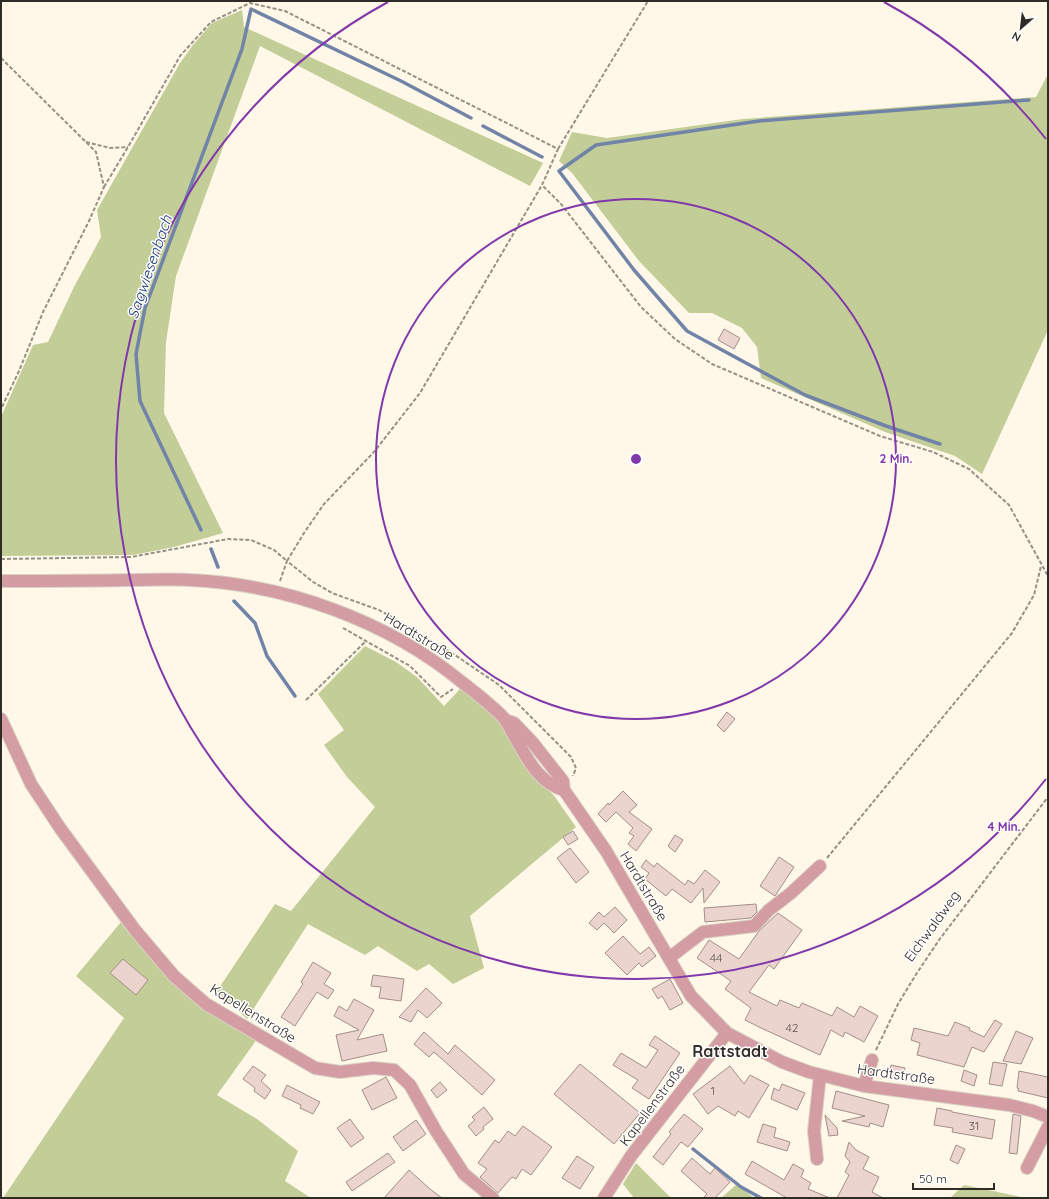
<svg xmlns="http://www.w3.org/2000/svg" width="1049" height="1199" font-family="Quicksand,sans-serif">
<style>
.green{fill:#c3cd98}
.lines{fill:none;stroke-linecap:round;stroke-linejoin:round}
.stream{stroke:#7184a7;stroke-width:3.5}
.building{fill:#ead4cd;stroke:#a38f88}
.minor-casing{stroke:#dad3c5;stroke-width:14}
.path{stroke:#969185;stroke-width:2;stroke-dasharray:4 2;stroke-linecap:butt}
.minor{stroke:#d39da3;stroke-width:12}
.ring{fill:none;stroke:#8038aa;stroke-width:2}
.labels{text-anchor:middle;stroke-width:3;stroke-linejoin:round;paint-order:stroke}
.number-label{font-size:12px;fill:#5e564f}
.street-label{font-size:14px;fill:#2f2c25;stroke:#fff}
.water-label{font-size:15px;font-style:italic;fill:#1d3b7a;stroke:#fff}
.quarter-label{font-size:16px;font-weight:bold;fill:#2f2c25;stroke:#fff}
.centre{fill:#8038aa;stroke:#fff;stroke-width:2}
.ring-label{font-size:12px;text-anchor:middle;font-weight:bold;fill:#8038aa;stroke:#fff;stroke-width:3;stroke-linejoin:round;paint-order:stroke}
</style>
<rect width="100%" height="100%" fill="#fff8e8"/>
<path class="green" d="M242,10L244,27L543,163L530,186L260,46L176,276L166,342L164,413L223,533L174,547L133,555L1,556V417L33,345L48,342L74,287L101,237L97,210L180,63L193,45L212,23Z
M1048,74V330L982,474L955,456L885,432L761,378L757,347L742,328L712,313H689L639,261L572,173L559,161L572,132L607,138L743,119L1036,97Z
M365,646L396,662L417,677L444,706L461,688L497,719L546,787L555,797L576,827L470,916L484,968L453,984L429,964L417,971L378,946L365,955L308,924L247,1019L217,991L275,904L291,911L375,807L347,777L324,745L344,730L318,694Z
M121,922L184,988L257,1039L217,1095L257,1119L298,1151L285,1181L311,1198H3L124,1018L76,976Z
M636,1163L671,1198H634L623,1184Z
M737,1184L754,1198H721Z
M964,1185L1026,1198H950Z"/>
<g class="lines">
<path class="stream" d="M483,126L542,157
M940,444L886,426L805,395L687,331L634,270L559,171L596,145L759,121L1029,100
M201,530L140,401L136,354L145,308L242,49L251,9L401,81L471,118
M211,549L218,567
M234,601L255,623L267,656L295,696
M693,1149L741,1187L761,1198"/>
</g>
<path class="building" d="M724,329L740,338L734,349L718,340Z
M727,712L735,719L724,732L717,725Z
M623,791L637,805L629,812L652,829L636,851L628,844L634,836L629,833L633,828L616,812L606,822L598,814L608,803L609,805Z
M573,831L578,839L568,845L563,837Z
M675,835L683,840L675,852L668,846Z
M570,848L589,872L576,883L557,858Z
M779,857L794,867L775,896L760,886Z
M646,860L654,867L657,863L685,885L688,880L694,884L705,870L720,882L704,903L703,888L691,903L672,889L666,896L645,879L649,873L641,867Z
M756,904L757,912L751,918L705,922L704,908Z
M615,907L627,920L614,933L604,923L597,930L589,923L599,912L604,917Z
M778,913L802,930L774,969L769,965L749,992L777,1006L780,1000L799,1008L802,1003L832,1016L837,1007L854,1017L860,1006L878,1016L864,1042L845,1032L843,1037L831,1030L820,1055L761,1028L745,1020L751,1008L725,989L731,981L697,958L709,940L739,959L759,931Z
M623,936L640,954L649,947L656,956L642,967L639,963L627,975L605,953Z
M123,959L148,980L136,995L110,973Z
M313,962L331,973L324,984L334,990L328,999L317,992L295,1026L281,1017L303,984L301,982Z
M373,975L404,979L401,1001L379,998L381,987L371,986Z
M670,979L683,1003L670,1010L662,996L658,999L652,989Z
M426,988L442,1003L427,1018L418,1010L411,1022L399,1017Z
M354,999L374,1010L357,1040L383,1034L387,1051L342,1061L336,1035L359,1030L334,1016L339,1006L347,1011Z
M995,1020L1002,1024L984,1052L972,1047L964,1067L917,1055L920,1043L911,1040L914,1028L948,1036L955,1022L970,1028L969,1030L984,1037Z
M1016,1031L1033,1038L1021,1064L1003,1061Z
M424,1032L448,1054L455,1045L495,1080L482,1095L434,1052L429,1057L414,1044Z
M655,1036L680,1053L649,1099L632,1088L638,1080L613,1065L621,1053L646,1068L658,1050L649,1045Z
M993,1062L1007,1064L1002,1086L989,1084Z
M580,1064L640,1113L614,1144L554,1094Z
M891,1065L905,1068L903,1079L889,1075Z
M253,1066L266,1075L261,1081L271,1090L265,1099L254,1091L255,1088L243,1079Z
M730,1066L744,1084L750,1075L769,1085L749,1118L738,1111L735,1116L718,1106L708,1114L693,1094Z
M964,1070L977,1075L974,1086L961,1081Z
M1019,1071L1048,1077V1098L1018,1091L1019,1089L1017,1088Z
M386,1077L397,1098L372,1110L362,1090Z
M440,1082L447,1090L437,1098L431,1090Z
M782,1084L805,1093L797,1110L771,1099L774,1088L779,1091Z
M287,1085L320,1102L313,1114L300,1108L301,1105L282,1096Z
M836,1091L889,1105L883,1127L870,1123L869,1127L842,1121L865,1116L832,1108Z
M484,1107L493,1119L483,1127L484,1129L476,1136L468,1126L475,1120L472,1117Z
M937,1108L952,1111V1112L995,1120L992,1139L952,1132L953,1128L934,1125Z
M684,1114L703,1129L688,1147L681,1142L663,1165L653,1157L671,1134L669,1132Z
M1013,1114L1021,1116L1017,1154L1009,1153Z
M825,1115L837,1128L838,1135L829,1136Z
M350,1119L364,1138L351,1147L337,1128Z
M416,1120L426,1134L403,1151L393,1137Z
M763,1124L776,1128L774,1137L790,1142L787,1151L757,1142Z
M523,1126L552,1147L531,1175L522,1169L516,1179L512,1177L498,1193L480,1177L487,1169L478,1163L495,1140L499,1143L508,1131L515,1136Z
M849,1142L856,1150L869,1157L863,1169L879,1177L872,1192L883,1198H837L849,1175L845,1172L850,1162L845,1156Z
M956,1145L965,1149L958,1164L950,1160Z
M388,1153L395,1162L352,1191L346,1182Z
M577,1156L594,1167L580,1189L562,1178Z
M692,1158L710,1174L715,1168L730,1182L715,1198H703L707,1194L681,1171Z
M752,1161L784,1180L793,1164L804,1170L801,1177L811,1183L808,1189L830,1198H787L745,1174Z
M409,1170L430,1189L442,1198H384Z"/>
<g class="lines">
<defs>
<path id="minor" d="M1,581C44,581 86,581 129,580C149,580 169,579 189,580C286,584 388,621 463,683C476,693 490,704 502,716C506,720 509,727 512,732C525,754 537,783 564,790L606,851L691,996L727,1033L782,1062L809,1072L864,1086L1009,1105L1033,1111L1048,1117
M1,719L31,784L60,828L135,930L174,976L206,1004L315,1068L340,1072L373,1068L394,1070L410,1085L436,1131L464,1174L493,1198
M506,720L514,723L533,743L563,781L564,790
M669,958L703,932L754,926L769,910L791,893L820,866
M864,1086L872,1060
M817,1159L814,1131L820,1075
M1027,1168L1048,1127
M604,1198L631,1156L727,1033"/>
</defs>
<use href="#minor" class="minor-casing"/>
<path class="path" d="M1,58L96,152L104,187L89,221L43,312L19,371L1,409
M86,142L110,148L128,147
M558,149L648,1
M104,187L128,147L180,56L211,22L250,3L285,11L558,149L542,185L561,204L641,307L675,339L712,364L880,436L933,452L969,469L1009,505L1048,576
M1,559L131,557L228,539L251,540L274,550L287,561L304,533L324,504L374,452L420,393L542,185
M280,581L287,561L313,582L332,593L379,610L402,623L452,653L499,685L571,757L576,768L573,776
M343,628L410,666L441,697L453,689
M306,700L366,641
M827,858L1012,633L1034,595L1041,566
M876,1050L898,1004L915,976L939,940L1048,797"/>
<use href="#minor" class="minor"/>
</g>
<g class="ring">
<circle cx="636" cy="459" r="260"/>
<path d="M1046 779A520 520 0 1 1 388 2M884 2A520 520 0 0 1 1046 139"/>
</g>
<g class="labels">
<g class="number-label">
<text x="716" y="962">44</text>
<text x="792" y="1032">42</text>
<text x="713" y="1095">1</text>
<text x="974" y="1130">31</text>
</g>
<g class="street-label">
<text transform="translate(419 636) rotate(31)" y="5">Hardtstraße</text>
<text transform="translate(644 886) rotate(59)" y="5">Hardtstraße</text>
<text transform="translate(932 926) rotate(-54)" y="5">Eichwaldweg</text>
<text transform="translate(253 1013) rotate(32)" y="5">Kapellenstraße</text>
<text transform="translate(896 1074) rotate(8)" y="5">Hardtstraße</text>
<text transform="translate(652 1105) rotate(-53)" y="5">Kapellenstraße</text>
</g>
<g class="water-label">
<text transform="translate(150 267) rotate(-71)" y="5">Sagwiesenbach</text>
</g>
<g class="quarter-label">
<text x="730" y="1057">Rattstadt</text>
</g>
</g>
<circle cx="636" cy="459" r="6" class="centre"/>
<g class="ring-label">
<text x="896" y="463">2 Min.</text>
<text x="1004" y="831">4 Min.</text>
</g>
<rect width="1049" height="1199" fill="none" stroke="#2f2c25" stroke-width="4"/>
<g transform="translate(1021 28) rotate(208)" stroke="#ffffff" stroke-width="3" paint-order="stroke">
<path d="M0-3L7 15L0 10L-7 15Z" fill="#2f2c25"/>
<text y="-6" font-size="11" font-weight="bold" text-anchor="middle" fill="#2f2c25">N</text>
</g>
<path d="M913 1183v6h81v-6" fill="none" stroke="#2f2c25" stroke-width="2"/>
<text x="919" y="1183" font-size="12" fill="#2f2c25" stroke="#ffffff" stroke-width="3" paint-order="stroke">50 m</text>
</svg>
